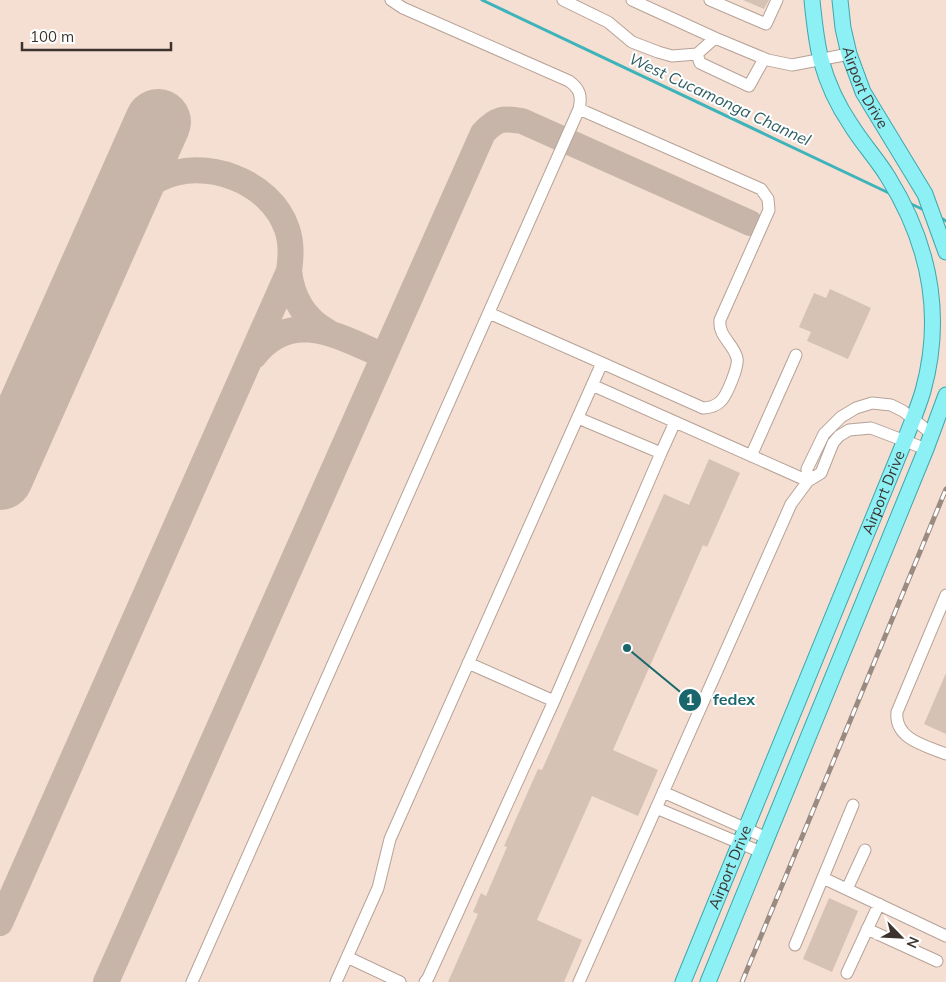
<svg xmlns="http://www.w3.org/2000/svg" width="946" height="982" font-family="Mulish,sans-serif">
<style>
.lines{fill:none;stroke-linecap:round;stroke-linejoin:round}
.stream{stroke:#3eb4ba;stroke-width:3}
.taxiway{stroke:#c8b5aa;stroke-width:26}
.runway{stroke:#c8b5aa;stroke-width:66}
.building{fill:#d6c1b5}
.minor-casing{stroke:#b6a296;stroke-width:13}
.major-casing{stroke:#3fa7ac;stroke-width:17}
.minor{stroke:#fff;stroke-width:11}
.major{stroke:#8cf0f5;stroke-width:15}
.rail-casing{stroke:#9a8b82;stroke-width:5}
.rail{stroke:#fff;stroke-width:3;stroke-dasharray:9;stroke-linecap:butt}
.labels{text-anchor:middle;stroke-width:4;stroke-linejoin:round;paint-order:stroke}
.street-label{font-size:15px;fill:#3c332f;stroke:#fff}
.water-label{font-size:16px;font-style:italic;fill:#2d5e61;stroke:#fff}
.leader{fill:none;stroke:#19676c;stroke-width:2}
.callout-dot{fill:#19676c;stroke:#fff;stroke-width:2}
.mark-label{font-size:15px;text-anchor:middle;font-weight:bold;fill:#fff}
.callout-label{font-size:16px;text-anchor:middle;font-weight:bold;fill:#19676c;stroke:#fff;stroke-width:4;stroke-linejoin:round;paint-order:stroke}
</style>
<rect width="100%" height="100%" fill="#f5dfd3"/>
<g class="lines">
<path class="stream" d="M482,0L891,194
M907,202L924,210
M939,217L946,221"/>
<path class="taxiway" d="M289,271C292,298 304,319 328,332
M254,356C292,307 340,337 384,356
M0,923L289,271C291,258 292,243 287,229C271,181 204,156 159,179C139,189 127,204 114,221
M106,982L483,133C497,118 503,118 522,121L750,223"/>
<path class="runway" d="M0,477L158,122"/>
</g>
<path class="building" d="M743,0H769L764,9Z
M830,289L871,308L848,359L807,341L811,332L799,327L814,293L826,298Z
M709,459L740,473L707,547L703,545L613,750L658,770L638,816L592,796L537,920L582,940L564,982H448L478,914L473,912L481,893L486,896L507,847L504,846L538,769L542,770L664,494L689,505Z
M946,673V734L924,724Z
M829,898L858,911L832,972L803,959Z"/>
<g class="lines">
<defs>
<path id="minor" d="M563,0L608,22L632,42L658,52L672,56L697,54L715,38
M632,0L715,38L768,60L792,65L849,54
M710,0L766,24L777,0
M697,54L700,63L749,86L764,59
M489,313L602,363
M592,385L808,481
M661,453L675,422
M751,456L796,355
M808,481L807,469L824,434L841,417L856,408L872,403L891,405L903,411L932,434
M946,595L897,712C894,739 926,746 946,754
M468,663L554,701
M663,792L767,838
M656,808L761,852
M823,878L946,936
M847,889L865,850
M867,929L937,961
M795,945L853,805
M347,957L400,982
M847,973L879,904
M192,982L579,109C582,96 580,89 569,81L403,8L391,0
M336,982L378,888L390,839L602,363L703,408C711,408 716,406 721,401C727,395 739,366 737,358C733,343 718,336 720,320L769,210L768,199L761,189L579,109
M425,982L428,978L554,701L661,453L578,418
M579,982L791,504L808,481L821,473L833,443L839,436L849,430L871,428L926,449"/>
<g id="major">
<path id="s1" d="M840,0L843,28L849,54L863,92L925,194L946,252"/>
<path id="s2" d="M683,982L905,440C911,424 918,408 923,391C944,315 929,243 888,177C877,159 862,143 851,125C838,106 827,82 821,60C816,41 814,20 812,0"/>
<path d="M708,982L926,449L946,395"/>
</g>
</defs>
<use href="#minor" class="minor-casing"/>
<use href="#major" class="major-casing"/>
<use href="#minor" class="minor"/>
<use href="#major" class="major"/>
<defs>
<path id="rail" d="M742,982L946,489"/>
</defs>
<use href="#rail" class="rail-casing"/>
<use href="#rail" class="rail"/>
</g>
<g class="labels">
<g class="street-label">
<text dy="5" stroke="none"><textPath href="#s1" startOffset="92">Airport Drive</textPath></text>
<text dy="5" stroke="none"><textPath href="#s2" startOffset="529">Airport Drive</textPath></text>
<text dy="5" stroke="none"><textPath href="#s2" startOffset="124">Airport Drive</textPath></text>
</g>
<g class="water-label">
<text transform="translate(720 99) rotate(25)" y="6">West Cucamonga Channel</text>
</g>
</g>
<path class="leader" d="M627 648L690 700"/>
<g class="callout-dot">
<circle cx="627" cy="648" r="5"/>
<circle cx="690" cy="700" r="12"/>
</g>
<g class="mark-label">
<text x="690" y="705">1</text>
</g>
<g class="callout-label">
<text x="734" y="705">fedex</text>
</g>
<g transform="translate(901 937) rotate(114)" stroke="#ffffff" stroke-width="4" paint-order="stroke">
<path d="M0-4L9 19L0 12L-9 19Z" fill="#3c332f"/>
<text y="-8" font-size="14" font-weight="bold" text-anchor="middle" fill="#3c332f">N</text>
</g>
<path d="M22 42v8h149v-8" fill="none" stroke="#3c332f" stroke-width="2.5"/>
<text x="30" y="42" font-size="15" fill="#3c332f" stroke="#ffffff" stroke-width="4" paint-order="stroke">100 m</text>
</svg>
